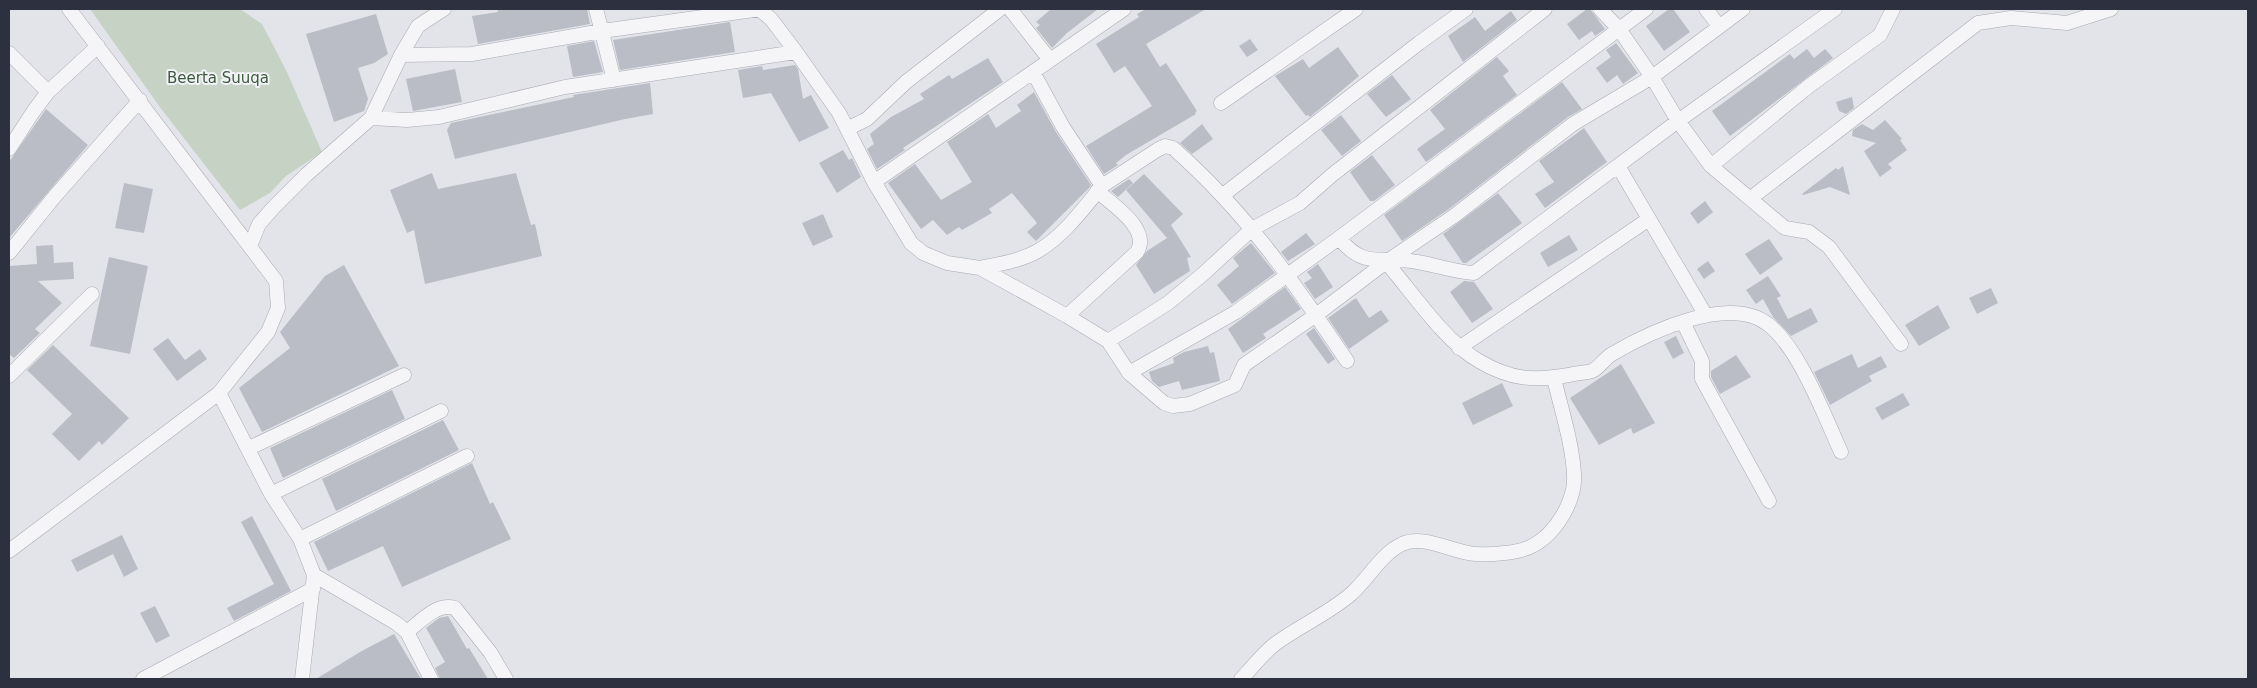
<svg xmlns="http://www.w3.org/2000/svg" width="2257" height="688" font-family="'DejaVu Sans',sans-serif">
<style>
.green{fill:#c6d2c4}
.building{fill:#babdc5}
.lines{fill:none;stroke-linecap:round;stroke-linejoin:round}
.minor-casing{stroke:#a8aab3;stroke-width:15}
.minor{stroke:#f5f5f8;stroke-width:14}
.labels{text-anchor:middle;stroke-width:4;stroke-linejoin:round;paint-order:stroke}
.park-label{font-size:15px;fill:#3c5a3b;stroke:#f2f3f7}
</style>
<rect width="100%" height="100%" fill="#e2e4e9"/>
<path class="green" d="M90,9H240L262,24L286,70L322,152L286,176L270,193L240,210L162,110Z"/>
<path class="building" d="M497,9H587L590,24L478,44L472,16L498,12Z
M1051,9H1098L1067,33L1052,48L1036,28L1040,25L1036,22Z
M1146,9H1206L1146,44L1160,67L1166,63L1197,111L1195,112L1196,114L1126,155L1116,163L1118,165L1104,174L1086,146L1152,106L1125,66L1114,73L1096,44L1139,17L1137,14Z
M1587,9H1590L1605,29L1595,36L1592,31L1579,40L1567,24Z
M1669,9H1673L1690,32L1664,51L1646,26Z
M1511,11L1517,20L1463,62L1448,36L1475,17L1485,31Z
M376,14L388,54L374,63L358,68L368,99L364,111L334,122L306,34Z
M730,22L735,52L620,70L613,40Z
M1250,39L1258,50L1247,57L1239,46Z
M594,41L603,72L573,77L567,46Z
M1616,43L1638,73L1623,84L1617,75L1607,83L1596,68L1611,57L1606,50Z
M1338,47L1359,76L1310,117L1308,115L1306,116L1275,76L1303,59L1309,68Z
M1807,49L1814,58L1825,49L1833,58L1730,136L1712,111L1790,54L1794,59Z
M1497,57L1509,71L1503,76L1517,95L1426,162L1417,149L1445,129L1430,110Z
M988,58L1003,82L903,148L905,150L877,169L867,149L874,144L870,134L891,117L924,99L920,94L949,75L952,79Z
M795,65L798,69L803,99L811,95L829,128L799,142L771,93L743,98L738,70L762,66L763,70Z
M455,69L462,102L413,111L406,79Z
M1392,75L1411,99L1386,117L1367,94Z
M1562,82L1582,109L1568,117L1449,209L1402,241L1384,215Z
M650,83L653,114L625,119L455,159L447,130L451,123L574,97L573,95Z
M1034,92L1056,132L1091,185L1089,188L1036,241L1027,232L1037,223L1012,193L989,209L992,213L962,230L959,227L947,235L933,220L921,229L888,183L915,164L941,200L972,182L947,142L988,114L996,128L1021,111L1017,105Z
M1852,97L1854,108L1846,114L1839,111L1836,102Z
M46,109L88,145L9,238V162Z
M1341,115L1361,141L1342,156L1321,130Z
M1885,120L1902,139L1900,140L1907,150L1888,164L1892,168L1880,177L1864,151L1876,143L1852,136L1853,130L1862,124L1873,130Z
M1202,124L1213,139L1192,154L1180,143Z
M1584,128L1607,162L1545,208L1535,194L1554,182L1539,161Z
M843,150L849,160L852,158L861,177L837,193L819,163Z
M1372,155L1395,185L1374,201H1370L1350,172Z
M1843,166L1850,195L1830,187L1803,195L1802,194L1836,168L1838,170Z
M432,173L438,189L516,173L531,225L535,224L542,256L425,284L414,230L407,233L390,190Z
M1144,174L1183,214L1171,225L1191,257L1187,258L1190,271L1154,294L1136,265L1147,251L1167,238L1126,190Z
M1129,179L1133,183L1118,197L1111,191Z
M124,183L153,189L144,233L115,228Z
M1498,193L1522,223L1466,263H1463L1443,234Z
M1705,201L1713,212L1698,224L1690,213Z
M823,214L833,237L813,246L802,223Z
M1306,233L1315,244L1288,261L1281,252Z
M1569,235L1578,250L1548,267L1540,253Z
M1769,239L1783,259L1760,275L1745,254Z
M1251,243L1275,273L1232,304L1217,285L1239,266L1233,258Z
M53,245L54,263L73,262L74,279L38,281L62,303L35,329L40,333L14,358L9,354V266L37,264L36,246Z
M109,257L148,266L130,354L90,346Z
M1708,261L1715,271L1704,279L1697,269Z
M1318,264L1333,287L1315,299L1304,283L1312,278L1307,272Z
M344,265L399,366L262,432L239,388L290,348L280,332L325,276Z
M1768,276L1781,296L1777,298L1788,319L1811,308L1818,322L1791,336L1773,317L1763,299L1756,304L1746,290Z
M1464,281L1474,282L1493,309L1472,323L1450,292Z
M1285,287L1301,309L1263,334L1266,338L1243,353L1228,329Z
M1991,288L1998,303L1977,314L1969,298Z
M1356,298L1369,318L1381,310L1389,321L1349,349L1328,318Z
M1938,305L1950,328L1919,346L1905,325Z
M1314,328L1335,359L1328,364L1306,334Z
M1676,336L1684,353L1673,359L1664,342Z
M168,338L185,360L200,349L207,359L177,381L153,349Z
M53,345L129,418L102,445L99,441L79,461L52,434L72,414L27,370Z
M1208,346L1210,353L1214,352L1220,381L1182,390L1179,381L1159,387L1152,381L1149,372L1174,363L1173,358L1184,352Z
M1852,354L1858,368L1881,356L1887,367L1869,376L1872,381L1830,405L1814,372Z
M1736,355L1751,377L1720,394L1711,377V371Z
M1621,364L1655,423L1633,434L1631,428L1599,445L1570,398Z
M1502,383L1513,406L1473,425L1462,403Z
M392,390L405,419L283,478L270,448Z
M1903,393L1910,405L1882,420L1875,408Z
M443,420L459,450L336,511L322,479Z
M472,463L490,504L493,502L511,539L402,587L383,546L328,571L314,542Z
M252,516L291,591L234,621L227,608L274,584L241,522Z
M122,535L138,569L124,577L113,554L77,572L71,560Z
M155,606L170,636L156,643L140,613Z
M448,616L467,649L469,648L488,679H440L435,668L445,662L426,628L439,618Z
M394,634L421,679H316L360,652Z"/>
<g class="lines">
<defs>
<path id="minor" d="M596,9L614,80
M759,9L771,19L796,52L839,113L874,182L911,243L923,253L947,263L980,268L1067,316L1108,341L1129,373L1164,403L1173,406L1190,404L1235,385L1244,365L1316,315L1386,262L1454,216L1573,124L1652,77L1678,121L1711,166L1785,228L1809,232L1829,247L1901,344
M1010,9L1050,60
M1600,9L1619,29L1652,77L1743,9
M1706,9L1719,26
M9,53L48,92
M401,55L472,54L602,31L761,9
M1221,103L1356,9
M371,118L407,120L439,117L565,87L796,52
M847,129L867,119L906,82L1000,9
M9,149L33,112L48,92L98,46
M1618,166L1705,314
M1711,166L1809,86L1880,35L1893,9
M874,182L1124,9
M1102,186L1157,150L1165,146L1173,148C1246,212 1293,281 1347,361
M1223,195L1419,43L1466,9
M1751,198L1978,23L2011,18L2067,23L2111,9
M1339,238C1365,271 1384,255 1417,262C1436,265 1454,272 1474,273L1678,121L1835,9
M250,246L259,224L274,207L306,175L371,118L401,55L418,26L444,9
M9,253L55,196L140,100
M1386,262C1412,292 1445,342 1479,361C1511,380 1534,381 1569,375C1576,373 1585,373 1592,371C1599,368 1605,358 1612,354C1648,333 1730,293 1769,325C1800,350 1824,415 1841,452
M980,268C999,264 1019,261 1036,252C1063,237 1083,209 1102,186L1063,127L1033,72
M1067,316L1137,252C1151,229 1113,205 1097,191
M1683,322L1702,361V379L1769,501
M1108,341L1168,303L1202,275L1252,229L1300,203L1332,175L1545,9
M1459,348L1649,219
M1129,373L1236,312L1339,238L1646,9
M9,376L92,294
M219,393L271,494L300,539L314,575L302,679
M249,448L404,375
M271,494L441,411
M300,539L467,456
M9,551L219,393L268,332L278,308L276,281L69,9
M314,575L396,623L407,632L431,679
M407,632C420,622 437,602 455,608L490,652L506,679
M143,679L313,589
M1241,679C1252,668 1262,654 1275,644C1299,626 1328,614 1351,594C1368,579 1381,554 1402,544C1425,534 1453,553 1476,554C1490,555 1520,553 1532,546C1556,534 1576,500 1574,474C1572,441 1561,409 1554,378"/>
</defs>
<use href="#minor" class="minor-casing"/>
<use href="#minor" class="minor"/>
</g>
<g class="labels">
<g class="park-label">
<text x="218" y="83">Beerta Suuqa</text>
</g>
</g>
<rect width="2257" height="688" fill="none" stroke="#2c303f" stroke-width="20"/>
</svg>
